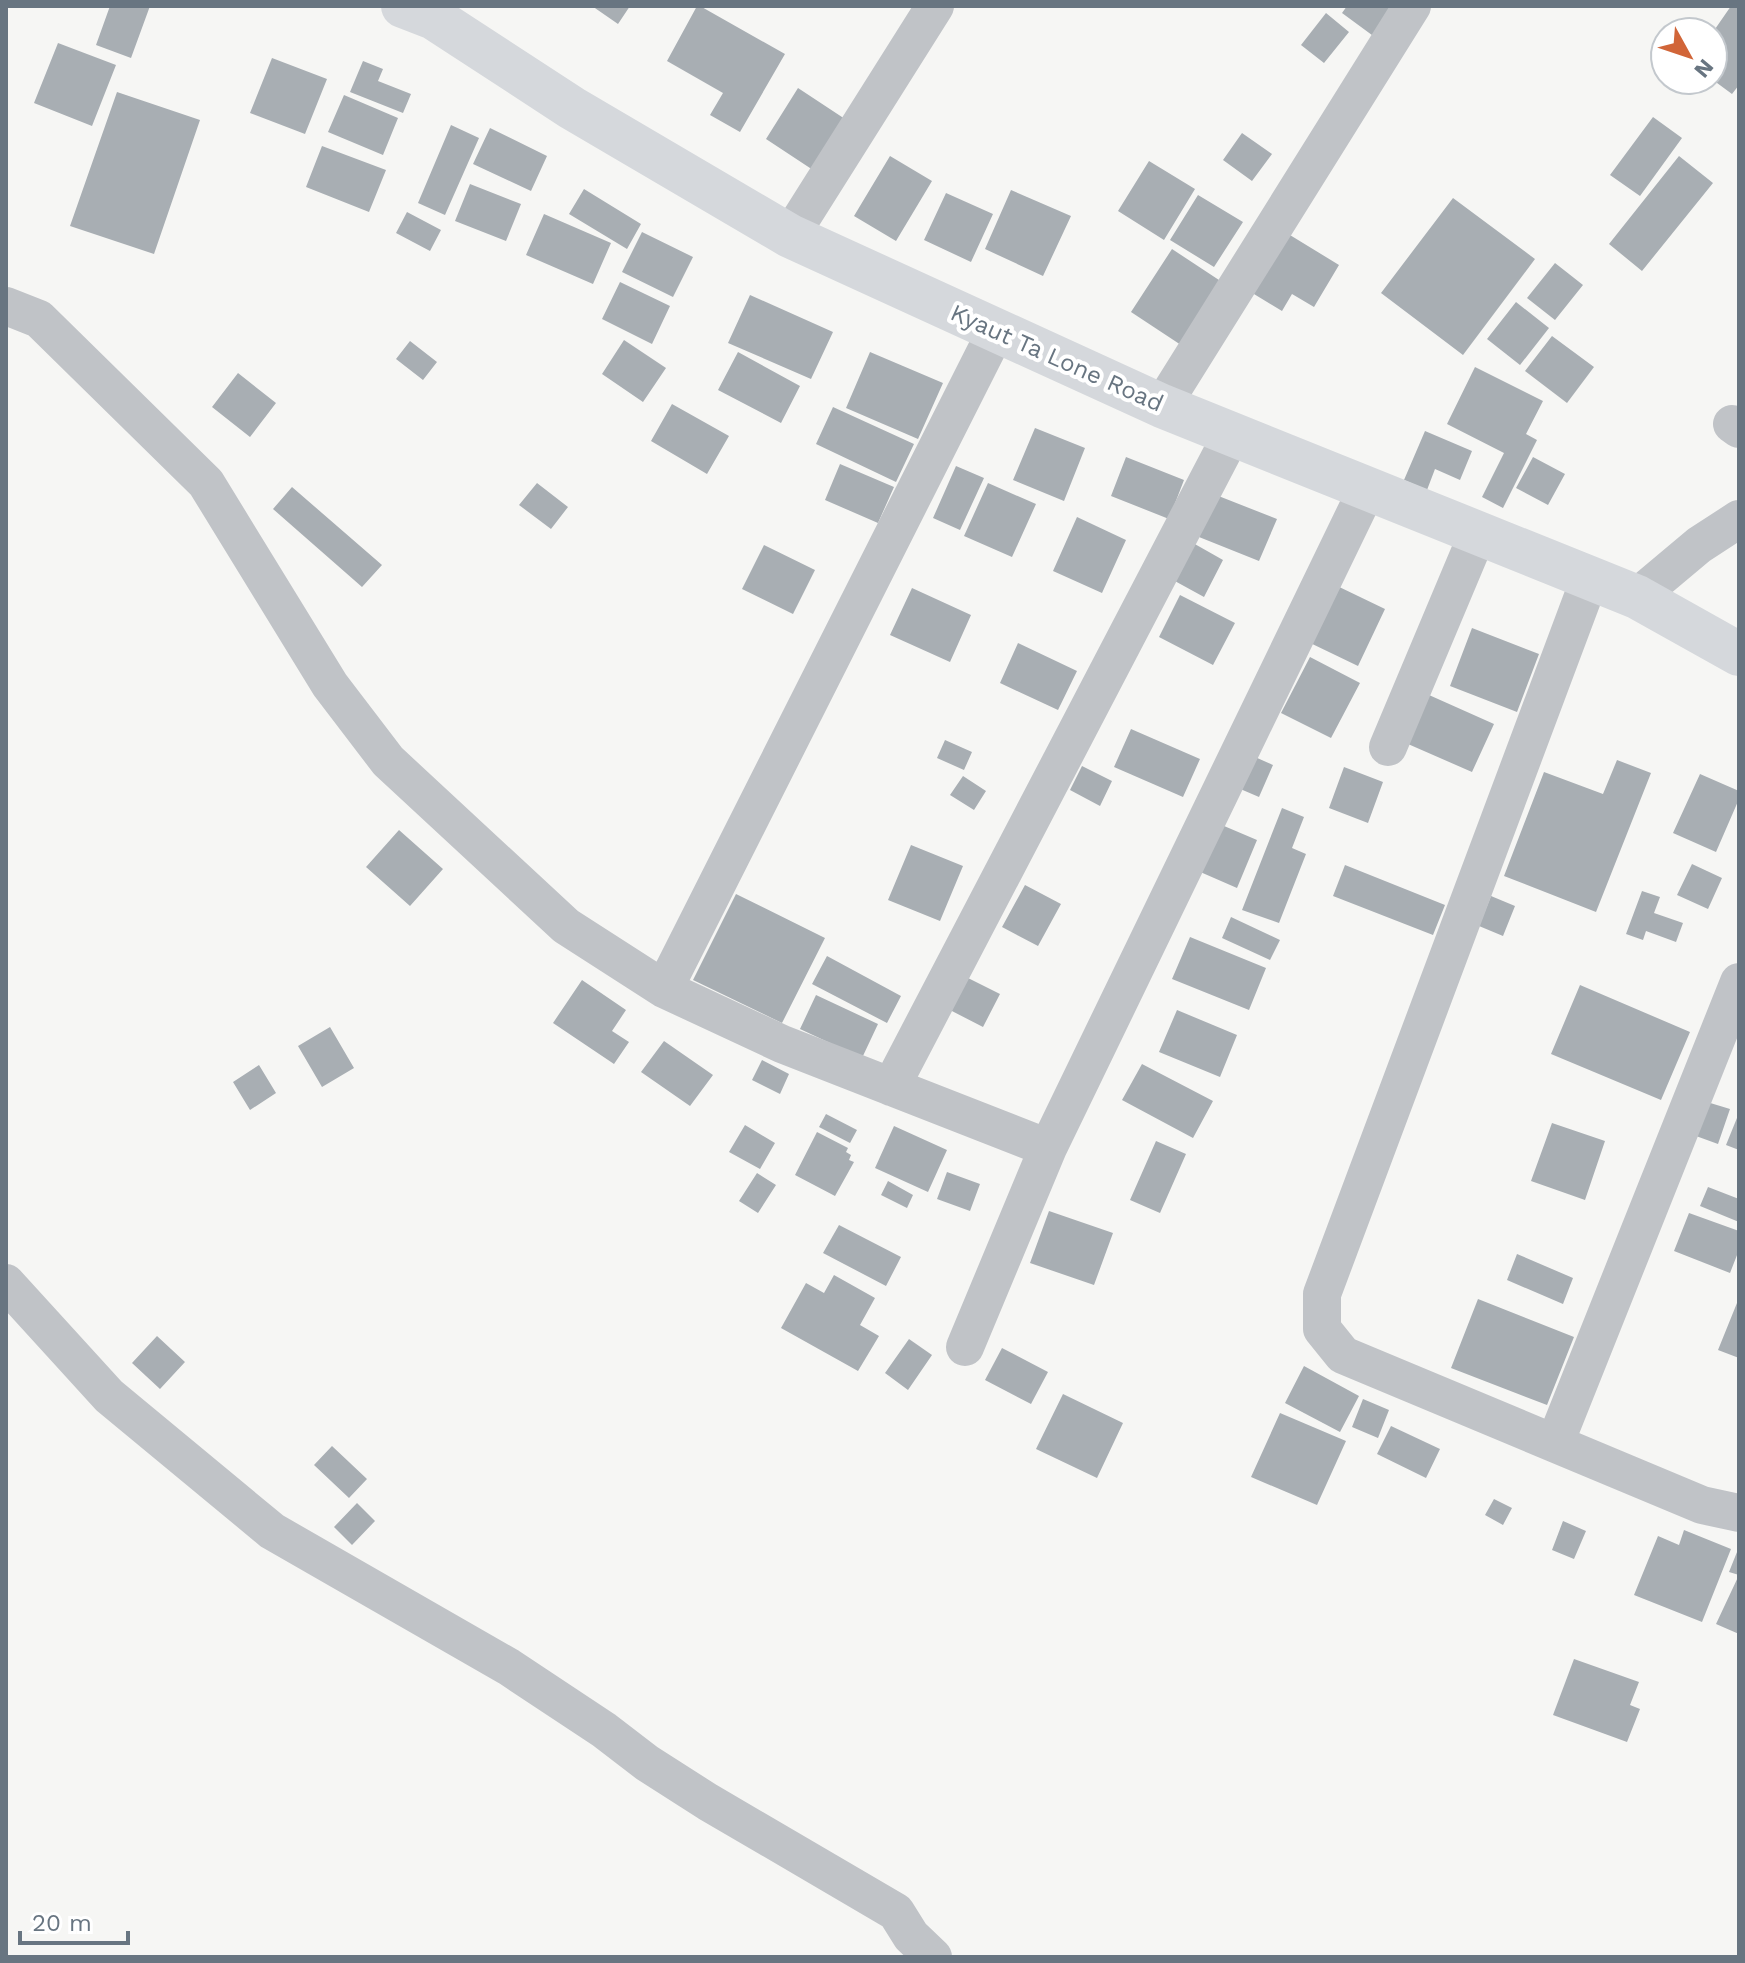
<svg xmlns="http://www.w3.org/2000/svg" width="1745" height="1963" font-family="'Work Sans',sans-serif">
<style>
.building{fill:#a8aeb3}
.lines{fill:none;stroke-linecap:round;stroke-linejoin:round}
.minor{stroke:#c0c3c7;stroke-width:38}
.major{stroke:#d5d8dc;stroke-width:44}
.labels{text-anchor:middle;stroke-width:8;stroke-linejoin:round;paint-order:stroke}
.street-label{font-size:24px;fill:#687581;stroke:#fff}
</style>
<rect width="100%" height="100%" fill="#f6f6f4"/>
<path class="building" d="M110,6H150L131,58L96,45Z
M592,6H630L618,24Z
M697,6H700L785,54L740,132L710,115L723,93L667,61Z
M1347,6H1390L1376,38L1342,13Z
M1731,6H1739V85L1732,94L1713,80V32Z
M1326,13L1349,32L1324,63L1301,45Z
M58,43L116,65L92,126L34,103Z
M272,58L327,79L305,134L250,113Z
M363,61L383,69L378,81L411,94L403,113L350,92Z
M798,88L845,119L813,170L766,139Z
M117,92L200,120L154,254L70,226Z
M344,95L398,118L383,155L328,132Z
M1653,117L1682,138L1640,196L1610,175Z
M451,125L479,138L445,215L418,203Z
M490,128L547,156L531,191L473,164Z
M1242,133L1272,154L1252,181L1223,160Z
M322,146L386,170L369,212L306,187Z
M890,156L932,181L896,241L854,216Z
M1679,156L1713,183L1642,271L1609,244Z
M1149,161L1195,189L1164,240L1118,211Z
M470,184L521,204L506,241L455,221Z
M584,189L641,224L627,249L569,214Z
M1011,190L1071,216L1043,276L985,249Z
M946,193L993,214L971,262L924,240Z
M1198,195L1243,222L1214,267L1170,240Z
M1453,198L1535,259L1463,355L1381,293Z
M407,212L441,230L430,251L396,233Z
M544,214L611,243L593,284L526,255Z
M642,232L693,257L673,297L622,272Z
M1285,232L1339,265L1314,307L1292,294L1282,311L1249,291Z
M1172,249L1222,282L1181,345L1131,312Z
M1555,263L1583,285L1555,320L1527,298Z
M620,282L670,306L652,344L602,319Z
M750,295L833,332L811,379L728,343Z
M1516,302L1549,328L1520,365L1487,339Z
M1552,336L1594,367L1567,403L1525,371Z
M624,340L666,368L643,402L602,374Z
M410,341L437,362L423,380L396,359Z
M738,352L800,386L781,423L718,390Z
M870,352L943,383L918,439L846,408Z
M1475,367L1543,401L1526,434L1537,440L1503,508L1482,497L1504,453L1447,424Z
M238,373L276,403L250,437L212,407Z
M672,404L729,436L707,474L651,441Z
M833,407L914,444L896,482L816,444Z
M1035,428L1085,448L1064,501L1013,480Z
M1425,431L1472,451L1460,480L1435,469L1427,490L1404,480Z
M1126,457L1184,480L1169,519L1111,496Z
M1533,457L1565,474L1548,505L1516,488Z
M840,464L894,487L878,523L825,500Z
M956,466L984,478L960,530L933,518Z
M537,483L568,507L551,529L519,505Z
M988,483L1036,504L1012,557L964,536Z
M292,487L382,565L362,587L273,509Z
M1216,495L1277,519L1259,561L1199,537Z
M1077,517L1126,540L1102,593L1053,571Z
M1193,543L1223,560L1204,597L1173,580Z
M764,545L815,570L793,614L742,589Z
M1331,583L1385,609L1358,666L1304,640Z
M912,588L971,615L950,662L890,635Z
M1180,595L1235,623L1213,665L1159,637Z
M1472,628L1539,654L1517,712L1450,686Z
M1018,643L1077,671L1058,710L1000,683Z
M1310,657L1360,683L1331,738L1281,713Z
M1429,695L1494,724L1472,772L1408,744Z
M1131,729L1200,759L1183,797L1114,767Z
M945,740L972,752L964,770L937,758Z
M1246,753L1273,765L1259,797L1231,785Z
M1617,760L1651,773L1596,912L1504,876L1544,772L1603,794Z
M1082,766L1112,781L1100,806L1070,790Z
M1344,767L1383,782L1368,823L1329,808Z
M1700,774L1739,791V799L1716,852L1673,833Z
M963,776L986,791L974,810L950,795Z
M1282,808L1304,817L1292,848L1306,854L1279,923L1242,910Z
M1217,823L1257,840L1237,888L1198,871Z
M399,830L443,869L410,906L366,867Z
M911,845L963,866L940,921L888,900Z
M1692,864L1722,878L1708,909L1677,895Z
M1345,865L1445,905L1433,935L1333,896Z
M1025,885L1061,904L1038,946L1002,927Z
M1642,891L1660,897L1654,913L1683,923L1676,942L1646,931L1643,940L1626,934Z
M736,894L825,938L782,1023L693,980Z
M1491,896L1515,906L1503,936L1479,926Z
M1231,917L1280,940L1270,960L1222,938Z
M1190,937L1266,968L1249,1010L1172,979Z
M827,956L901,996L887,1023L812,984Z
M964,976L1000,994L983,1027L948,1009Z
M582,980L626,1010L612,1031L629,1042L614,1064L553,1023Z
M1580,985L1690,1032L1661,1100L1551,1054Z
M816,995L878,1024L862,1058L800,1029Z
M1177,1010L1237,1035L1220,1077L1159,1052Z
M330,1027L354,1068L322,1087L298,1046Z
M664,1041L713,1075L690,1106L641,1072Z
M762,1060L789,1074L780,1094L752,1080Z
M1142,1064L1213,1101L1193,1138L1122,1100Z
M259,1065L276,1093L250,1110L233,1082Z
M1707,1102L1730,1109L1718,1144L1696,1136Z
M1739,1113V1150L1726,1145Z
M826,1114L857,1130L850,1143L819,1127Z
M1552,1123L1605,1141L1585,1200L1531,1181Z
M745,1125L775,1143L760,1169L729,1152Z
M894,1126L947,1150L928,1192L875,1168Z
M817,1132L848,1148L846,1152L851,1155L849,1160L854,1162L835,1196L795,1175Z
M1156,1141L1186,1154L1160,1213L1130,1200Z
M947,1172L980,1184L970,1211L937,1199Z
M757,1173L776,1185L758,1213L739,1201Z
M888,1181L913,1195L907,1208L881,1195Z
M1708,1187L1739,1199V1222L1700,1206Z
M1049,1211L1113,1233L1094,1285L1030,1263Z
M1689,1213L1739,1231V1250L1730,1273L1674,1251Z
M839,1225L901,1257L886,1286L823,1253Z
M1517,1254L1573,1278L1563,1304L1507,1280Z
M834,1275L875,1298L860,1325L879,1336L858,1371L781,1328L806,1283L824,1293Z
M1739,1298V1358L1718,1350Z
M1478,1299L1574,1337L1547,1405L1451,1368Z
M157,1336L185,1362L160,1389L132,1363Z
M909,1339L932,1355L908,1390L885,1373Z
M1002,1348L1048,1372L1031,1404L985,1380Z
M1304,1366L1359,1396L1340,1432L1285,1403Z
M1063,1394L1123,1423L1097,1478L1036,1449Z
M1363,1399L1389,1410L1378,1438L1352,1427Z
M1280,1413L1346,1441L1317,1505L1251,1477Z
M1391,1426L1440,1449L1426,1478L1377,1454Z
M332,1446L367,1479L349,1498L314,1465Z
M1494,1499L1512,1508L1503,1525L1485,1515Z
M357,1503L375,1521L352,1545L334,1527Z
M1563,1521L1586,1531L1574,1559L1552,1550Z
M1684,1530L1731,1549L1702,1622L1634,1595L1658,1536L1679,1545Z
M1739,1547V1634L1716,1624L1739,1575L1729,1572Z
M1574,1659L1639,1682L1630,1705L1640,1709L1627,1742L1553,1715Z"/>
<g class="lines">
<path class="minor" d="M790,236L935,6
M6,306L39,319L206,483L330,685L388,761L566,926L664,989L782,1044L1048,1148
M1162,406L1412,6
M1732,424L1739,429
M1590,578L1322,1294V1329L1343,1355L1702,1505L1739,1513
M1637,597L1699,545L1739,519
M1388,747L1478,533
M664,989L996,331
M891,1087L1232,434
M6,1283L109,1396L272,1531L509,1667L604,1730L647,1763L708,1802L896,1912L911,1936L933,1957
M965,1347L1048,1148L1367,489
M1555,1443L1739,982"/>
<path class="major" d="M403,6L434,18L572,108L790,236L1162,406L1637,597L1739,654"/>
</g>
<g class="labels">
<g class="street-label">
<text transform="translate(1057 358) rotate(24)" y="8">Kyaut Ta Lone Road</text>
</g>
</g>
<rect width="1745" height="1963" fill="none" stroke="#687581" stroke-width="16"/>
<g transform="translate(1689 56) rotate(130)"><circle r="38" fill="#ffffff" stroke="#c3c8cd" stroke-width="2"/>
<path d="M0-6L14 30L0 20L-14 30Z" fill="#d16538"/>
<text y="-12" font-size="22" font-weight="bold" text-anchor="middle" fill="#687581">N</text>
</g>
<path d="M20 1931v12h108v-12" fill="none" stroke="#687581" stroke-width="4"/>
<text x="32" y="1931" font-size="24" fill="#687581" stroke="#ffffff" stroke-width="6" paint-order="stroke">20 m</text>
</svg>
